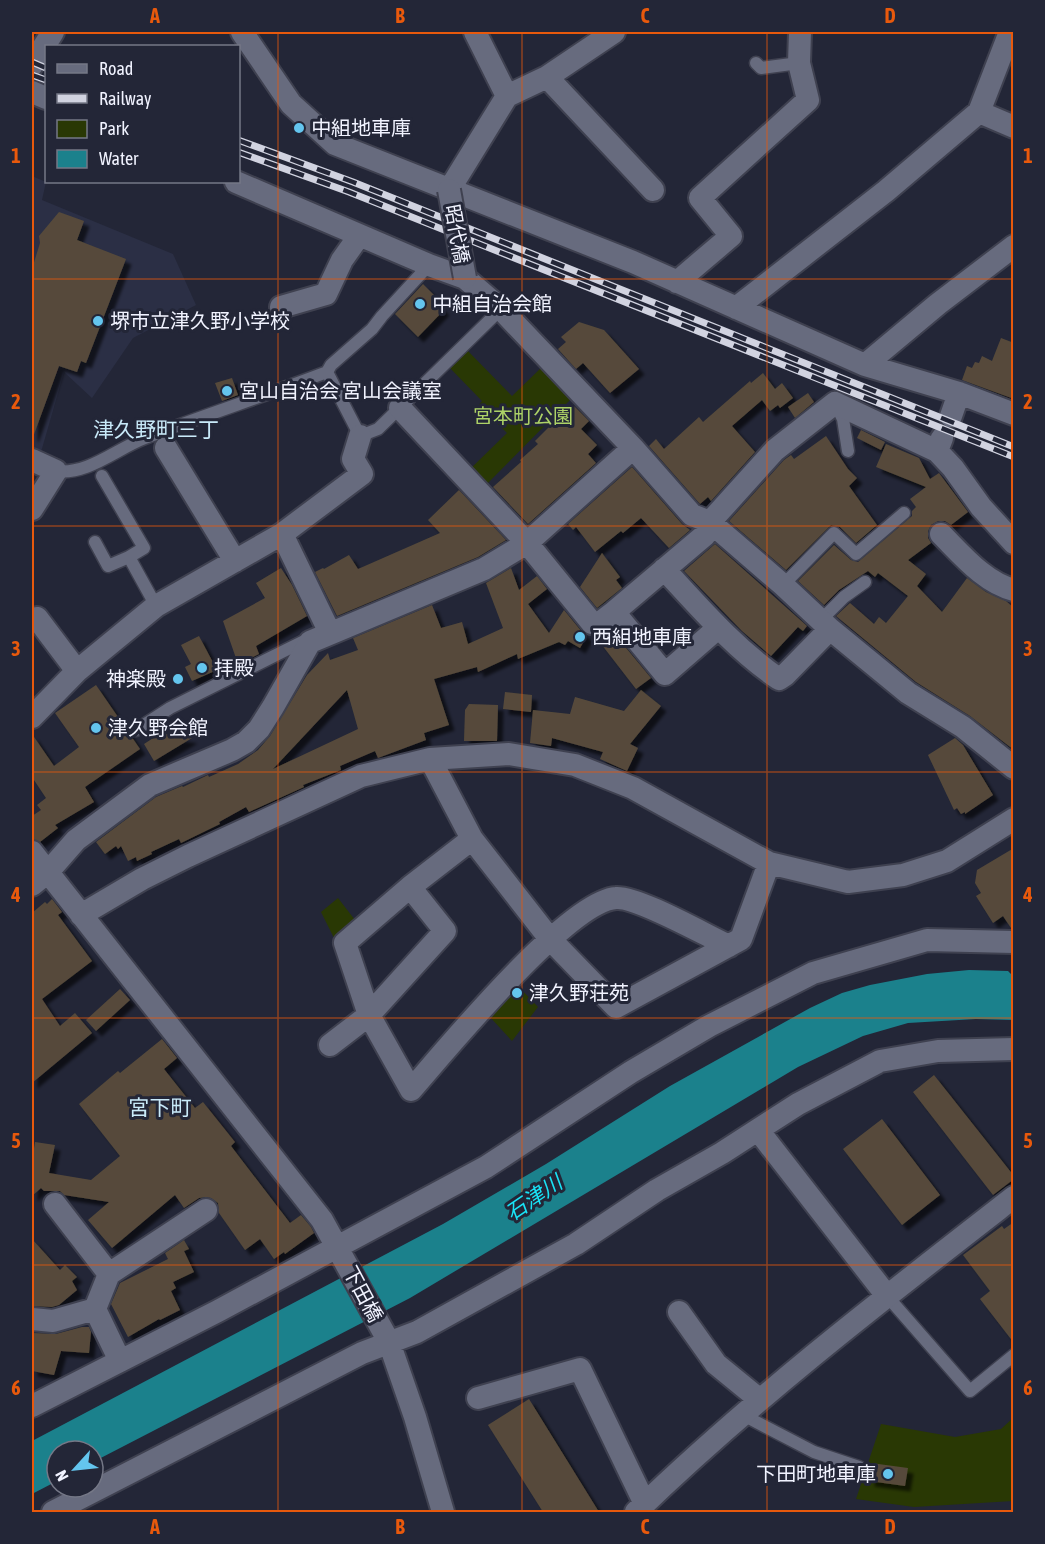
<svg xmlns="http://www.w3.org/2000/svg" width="1045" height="1544" font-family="'Asap Condensed','Noto Sans JP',sans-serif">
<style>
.built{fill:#2b2f45}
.green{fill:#293804}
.water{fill:#1b818c}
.building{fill:#564a3a;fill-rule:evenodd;filter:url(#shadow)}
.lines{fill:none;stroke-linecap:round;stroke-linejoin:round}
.lane-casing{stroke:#3f4150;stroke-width:15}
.street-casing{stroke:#3f4150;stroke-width:26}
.lane{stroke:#676b7e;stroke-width:12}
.street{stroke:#676b7e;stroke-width:22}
.rail-casing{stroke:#d1d3e0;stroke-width:7}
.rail{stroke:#232637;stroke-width:4.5;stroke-dasharray:14;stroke-linecap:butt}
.street-bridge-casing{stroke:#3f4150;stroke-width:26;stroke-linecap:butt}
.street-bridge{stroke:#676b7e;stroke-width:22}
.grid{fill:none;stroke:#e8590c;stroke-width:1.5;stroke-opacity:0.55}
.poi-dot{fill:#64c5ee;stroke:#232637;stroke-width:2}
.labels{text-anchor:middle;stroke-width:6;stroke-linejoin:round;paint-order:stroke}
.poi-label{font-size:20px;fill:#f1f3ff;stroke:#232637;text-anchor:start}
.street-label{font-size:20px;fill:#f1f3ff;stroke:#232637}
.park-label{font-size:20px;fill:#add267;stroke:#232637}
.neighbourhood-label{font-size:21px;fill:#c9eaf9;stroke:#232637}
.water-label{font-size:21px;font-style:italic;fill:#19e3f6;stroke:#232637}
.neatline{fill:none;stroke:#e8590c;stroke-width:2}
.grid-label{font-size:20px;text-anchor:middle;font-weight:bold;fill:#e8590c}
</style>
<defs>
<filter id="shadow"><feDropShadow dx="5.5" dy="5.5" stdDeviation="1.5" flood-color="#0009"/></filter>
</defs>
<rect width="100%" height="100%" fill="#232637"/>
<path class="built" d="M32,176L46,182L42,200L173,254L196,305L133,338L92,398L64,372L39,459L32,455Z"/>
<path class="green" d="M466,349L512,396L541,368L571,399L483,488L466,473L507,433L479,405L482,401L449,367Z
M338,898L355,920L334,938L321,912Z
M519,987L538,1007L512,1041L489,1016Z
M1013,1418V1501L914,1507L856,1499L881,1424L955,1437L1001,1429Z"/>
<path class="water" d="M969,970L1008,971L1013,976V1020L976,1019L908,1023L863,1036L798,1067L410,1298L93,1462V1451H57V1481L32,1494V1441L443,1224L546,1164L670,1086L810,1008L842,993L870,985L927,974Z"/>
<path class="building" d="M59,212L84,221L77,240L126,259L86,363L81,361L77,372L59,366L33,437L32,436V269L40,243L39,236Z
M423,284L435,296L432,298L444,310L418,337L395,314Z
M579,322L604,330L639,369L610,393L583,363L576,369L558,349L566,342L561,337Z
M1001,338L1014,343V399L962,380L967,366L972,368L975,362L979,363L982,356L992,361Z
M763,373L775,389L782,383L793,398L780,408L778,405L770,411L762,400L732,426L755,452L711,501L708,497L700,504L649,446L656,439L664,449L699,417L703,422L750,381L751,383Z
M232,378L238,395L222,401L215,383Z
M808,393L814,402L795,418L788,407Z
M572,404L589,421L581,429L597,445L588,454L596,463L528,524L493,487L521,462L520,460L538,444L535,441Z
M861,430L885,442L881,450L857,438Z
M826,436L848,469L857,478L849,486L877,525L856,543L840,527L831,525L786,570L729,521L784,460L791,455L794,459Z
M886,444L919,458L930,479L939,473L968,512L951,525L945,521H938L931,525L928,531V538L931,543L908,560L926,574L917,586L942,612L967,578L986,592L1006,601L1014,608V750L970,716L916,682L836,616L850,603L874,624L879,617L886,623L908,596L878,573L875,577L868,571L839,590L824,605L798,581L834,545L851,560L858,562L912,516V511L916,507L910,499L926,487L876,467Z
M632,467L682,524L690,530L669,548L641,518L623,533L621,531L595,552L576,527L573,530L568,524Z
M459,490L506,540L478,557L337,616L315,572L323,568L324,569L349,555L358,569L440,533L428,520Z
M715,544L807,626L803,631L798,627L771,656L742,631L684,571Z
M602,553L620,577L616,580L622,588L597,608L580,587Z
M281,568L292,585L307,616L256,646L259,654L243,662L242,659L237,661L223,621L265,598L256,583Z
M511,568L519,590L537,576L547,589L528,604L549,633L564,610L582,632L587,636L580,648L568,641L565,645L559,642L518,659L517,654L478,672L477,667L434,679L449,725L424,733L426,740L378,758L375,751L340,766L341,770L303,785L304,787L249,812L246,807L219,822L220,824L181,843L179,839L151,852L152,854L137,861L136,857L128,861L121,846L118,849L116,846L105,854L96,842L156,797L182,786L183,787L208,775L209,777L238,764L258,750L270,736L307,675L328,653L330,660L358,650L353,638L432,605L441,628L462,622L468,644L503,628L486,583ZM347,690L358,729L273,769Z
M612,631L651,678L636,689L595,636L603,635Z
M199,636L217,670L192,681L185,667L191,664L181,645Z
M96,685L140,749L85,787L94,802L55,825L58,828L40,842L32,839V816L41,810L37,805L46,798L32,777V734L54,766L79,747L55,713Z
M641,690L661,706L630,744L638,748L627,771L600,759L603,752L552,738L551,746L530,743L533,710L570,714L575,697L624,711Z
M505,692L532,695L531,712L503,709Z
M469,704L498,705L497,741H464L465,710Z
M161,733L192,738L154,761L144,744Z
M955,738L963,745L993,795L965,814V812L961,814L957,808L954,810L928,755Z
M1014,848V928H1011L1003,916L993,923L976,896L981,893L975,883L977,870Z
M52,899L62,912L58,915L92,961L42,999L60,1026L75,1013L92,1033L32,1083V913L45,902L47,904Z
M120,989L130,1000L96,1031L86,1020Z
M162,1039L177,1058L164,1069L195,1108L203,1102L235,1142L231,1146L290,1223L301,1215L311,1227L314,1233L285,1254L284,1252L274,1259L260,1239L245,1250L219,1213L218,1203L211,1198L206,1197L199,1198L184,1208L175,1195L112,1248L88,1220L109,1202L64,1195L60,1191H44L41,1188L32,1196V1162L35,1142L55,1145L49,1173L91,1180L120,1156L79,1104L118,1071L120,1073Z
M934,1075L1014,1176V1179L993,1195L913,1092Z
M882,1119L940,1195L902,1225L843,1149Z
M1014,1222V1343L980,1299L990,1291L963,1255L1002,1226L1004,1229Z
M32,1239L60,1270L65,1265L77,1277L72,1281L77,1290L59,1305L52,1307L32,1306Z
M184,1240L189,1249L184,1251L194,1272L173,1282L176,1288L171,1291L180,1310L160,1320L159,1319L128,1337L111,1304L120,1283L168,1259L165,1253Z
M82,1327H89L91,1332L89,1353L61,1351L54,1375L32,1371V1333L56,1334Z
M529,1399L599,1512H543L488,1425Z
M871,1463L908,1468L905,1486L869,1481Z"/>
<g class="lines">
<defs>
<path id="lane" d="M756,63L761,68L799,63
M327,372L360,436L378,429L501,309
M837,407L843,419L848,451
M56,471C88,475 116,449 145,438C205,415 267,395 327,372L331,365L372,329L382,316L429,265
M102,476L144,548L129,557L156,606
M95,542L108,566L129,557
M783,585L834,533L856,554L904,513
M821,620L844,597L865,582
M136,730L170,708L302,642H309
M887,1296L970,1391L1014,1355
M743,1415L814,1452L859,1467"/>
<path id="street" d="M242,32L291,104L335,144L633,262L865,365L959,393L1014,414
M475,32L507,96
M32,65L53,32
M547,77L653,190
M32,92L46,98
M979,112L1010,32
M236,182L429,265L465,278L501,309L633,448L692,515L710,522L783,585L830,629L908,693L963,727L1014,768
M449,190L507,96L547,77L614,32
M677,282L731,236L700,198L808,100L799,63L800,32
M281,307L326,294L342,260L359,236
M736,308L886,191L979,112L1014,127
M865,365L938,304L1014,246
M400,408L527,543L592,623L601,622L614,612L705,535L710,522L775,450L835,403L937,451
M951,416L959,393
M942,438L937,451L953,468L981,507L1014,543
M166,448L235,561
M32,460L56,471L32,509
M282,534L330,633
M941,534C962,555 985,583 1014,590
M664,569C700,608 735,649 779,679L785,675L830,629
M614,612L665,674L718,628
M37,618L77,671
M32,717L77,671L156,606L282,534L362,474L353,459L360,436
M430,759L472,839L550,939L616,1007L741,939L769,863
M472,839L410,887L345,943L369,1015L411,1090C445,1051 568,901 616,898C637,896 707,936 729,946
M32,852L322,1220L389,1342L415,1417L443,1512
M32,885L48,872L76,840L150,785L232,750L246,742L259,729L273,707L310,642L484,569L527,543L633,448
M81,915L142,879L188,856L361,776L430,759L509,754L575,765L633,788L769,863L848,882L903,875L947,861L1014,819
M330,1045L369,1015L445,931L410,887
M758,1130L887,1296
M55,1204L109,1274L95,1309L120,1361
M109,1274L206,1210
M679,1312L716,1364L760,1400
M32,1319L53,1321L95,1309
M478,1398L580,1369L645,1504
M32,1406L218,1311L486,1167L631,1072L709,1026L813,973L927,940L1014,942
M53,1512L362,1353L417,1332L576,1244L657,1190L722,1153L798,1104L880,1061L938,1051L1014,1049
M636,1512C754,1398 884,1298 1014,1197"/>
</defs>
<use href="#lane" class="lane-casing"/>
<use href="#street" class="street-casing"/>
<use href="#lane" class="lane"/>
<use href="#street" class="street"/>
<defs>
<path id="rail" d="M32,62L46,68
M32,75L46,80
M238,140L353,182L1014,447
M238,152L349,192L1014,457"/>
</defs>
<use href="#rail" class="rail-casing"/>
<use href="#rail" class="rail"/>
<defs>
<path id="street-bridge" d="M449,190L465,278"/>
</defs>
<use href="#street-bridge" class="street-bridge-casing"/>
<use href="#street-bridge" class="street-bridge"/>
</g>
<path class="grid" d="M278,32V1512M522,32V1512M767,32V1512M32,279H1014M32,526H1014M32,772H1014M32,1018H1014M32,1265H1014"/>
<g class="poi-dot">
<circle cx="299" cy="128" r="6"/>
<circle cx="420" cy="304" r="6"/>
<circle cx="98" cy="321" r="6"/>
<circle cx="227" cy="391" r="6"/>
<circle cx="580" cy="637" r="6"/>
<circle cx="202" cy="668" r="6"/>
<circle cx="178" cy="679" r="6"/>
<circle cx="96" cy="728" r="6"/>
<circle cx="517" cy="993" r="6"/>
<circle cx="888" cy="1474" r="6"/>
</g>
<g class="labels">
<g class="poi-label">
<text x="311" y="135">中組地車庫</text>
<text x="432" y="311">中組自治会館</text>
<text x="110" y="328">堺市立津久野小学校</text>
<text x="239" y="398">宮山自治会 宮山会議室</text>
<text x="592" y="644">西組地車庫</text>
<text x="214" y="675">拝殿</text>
<text x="166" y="686" text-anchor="end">神楽殿</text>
<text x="108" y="735">津久野会館</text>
<text x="529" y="1000">津久野荘苑</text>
<text x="876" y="1481" text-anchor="end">下田町地車庫</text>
</g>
<g class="street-label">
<text transform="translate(457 234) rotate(80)" y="7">昭代橋</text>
<text transform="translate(363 1294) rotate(62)" y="7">下田橋</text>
</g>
<g class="park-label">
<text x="523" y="423">宮本町公園</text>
</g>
<g class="neighbourhood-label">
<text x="156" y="437">津久野町三丁</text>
<text x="160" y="1115">宮下町</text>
</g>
<g class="water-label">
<text transform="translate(534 1198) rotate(-34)" y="7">石津川</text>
</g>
</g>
<rect width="1045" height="1544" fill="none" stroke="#232637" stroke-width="66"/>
<rect x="45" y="45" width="195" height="138" fill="#232637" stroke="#757887" stroke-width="1.5"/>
<rect x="57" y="64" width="30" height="9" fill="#676b7e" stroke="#757887" stroke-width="1.5"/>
<text x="99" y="75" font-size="18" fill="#f1f3ff">Road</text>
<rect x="57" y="94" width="30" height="9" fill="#d1d3e0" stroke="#757887" stroke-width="1.5"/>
<text x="99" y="105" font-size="18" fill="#f1f3ff">Railway</text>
<rect x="57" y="120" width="30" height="18" fill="#293804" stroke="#757887" stroke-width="1.5"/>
<text x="99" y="135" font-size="18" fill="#f1f3ff">Park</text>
<rect x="57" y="150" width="30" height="18" fill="#1b818c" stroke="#757887" stroke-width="1.5"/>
<text x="99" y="165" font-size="18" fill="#f1f3ff">Water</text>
<g transform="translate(75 1469) rotate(243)"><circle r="28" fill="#232637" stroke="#757887" stroke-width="1.5"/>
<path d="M0-4.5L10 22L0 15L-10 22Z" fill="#64c5ee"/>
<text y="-9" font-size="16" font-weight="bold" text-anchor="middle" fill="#f1f3ff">N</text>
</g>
<rect x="33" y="33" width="979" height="1478" class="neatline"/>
<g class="grid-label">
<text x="155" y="23">A</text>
<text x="400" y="23">B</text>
<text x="645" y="23">C</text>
<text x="890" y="23">D</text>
<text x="16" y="163">1</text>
<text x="1028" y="163">1</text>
<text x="16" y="409">2</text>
<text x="1028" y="409">2</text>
<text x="16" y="656">3</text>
<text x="1028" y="656">3</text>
<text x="16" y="902">4</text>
<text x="1028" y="902">4</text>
<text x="16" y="1148">5</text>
<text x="1028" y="1148">5</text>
<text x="16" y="1395">6</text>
<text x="1028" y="1395">6</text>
<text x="155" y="1534">A</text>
<text x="400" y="1534">B</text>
<text x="645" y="1534">C</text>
<text x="890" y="1534">D</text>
</g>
</svg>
